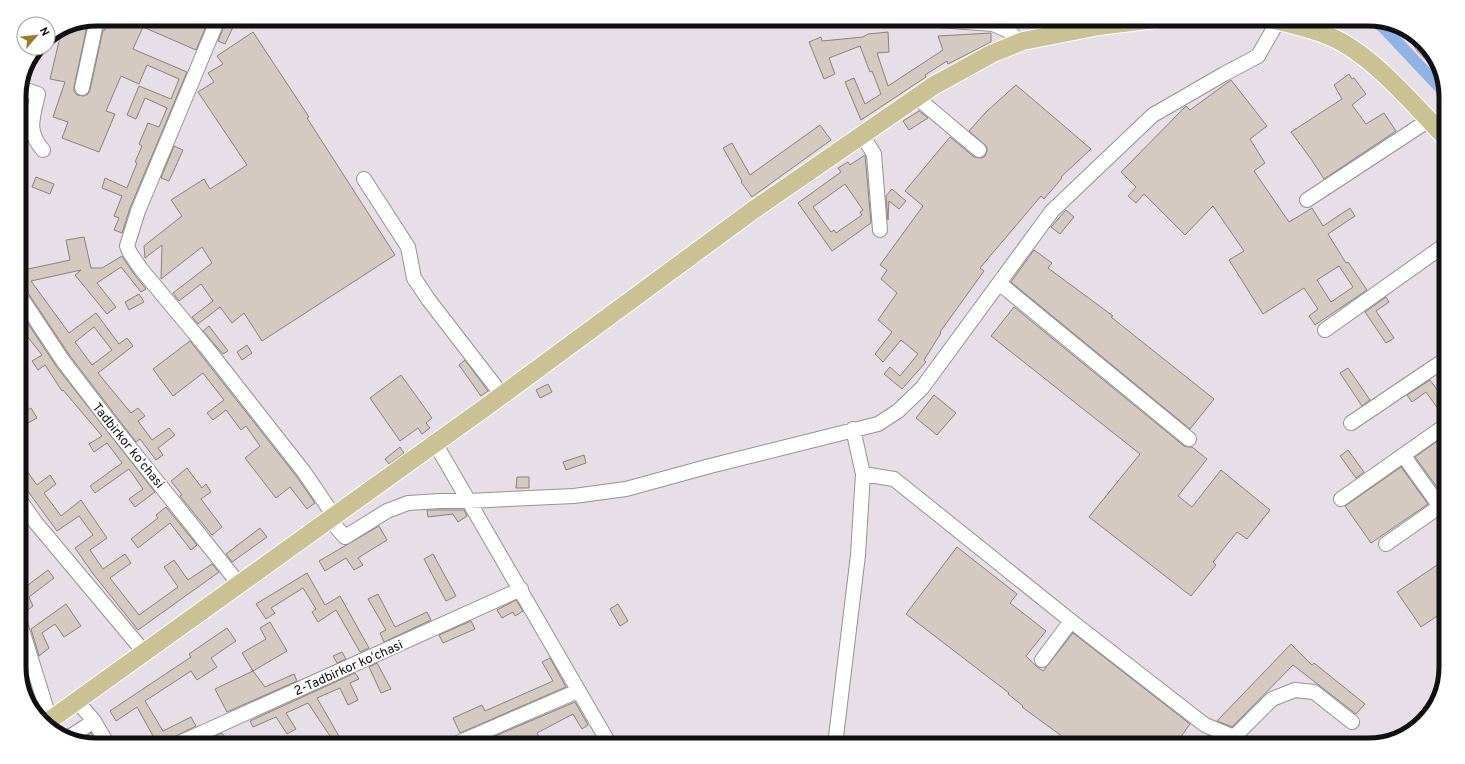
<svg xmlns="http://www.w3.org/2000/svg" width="1465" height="764" font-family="Overpass,sans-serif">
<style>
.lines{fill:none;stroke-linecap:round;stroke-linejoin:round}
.canal{stroke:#90b2e4;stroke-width:12}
.building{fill:#d4cac2;stroke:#8b817a;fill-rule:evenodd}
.minor-casing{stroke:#999098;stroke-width:16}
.major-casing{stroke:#fff;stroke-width:20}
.minor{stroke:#fff;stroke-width:14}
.major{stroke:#cac294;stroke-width:18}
.labels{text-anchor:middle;stroke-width:4;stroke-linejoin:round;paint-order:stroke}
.street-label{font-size:13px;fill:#120f12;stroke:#fff}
.rim{fill:none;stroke:#120f12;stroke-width:5}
</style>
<rect width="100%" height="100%" fill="#e8dee7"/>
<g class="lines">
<path class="canal" d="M1371,20L1382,26L1446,94"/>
</g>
<path class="building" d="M107,19H209L196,50L143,27L133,49L187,72L130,208L122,233L114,230L119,218L114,216L122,196L102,188L105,178L127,188L137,163L135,162L142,146L139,144L148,123L159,127L167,108L145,98L136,119L127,115L139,86L171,99L179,79L147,65L139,84L121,76L106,111L115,114L99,152L62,138L68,122L53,117L65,82L50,79L62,29L67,25L75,23L87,26L74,87V91L77,95L84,96L88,94L90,90L103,30H105Z
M226,21L234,25L225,44L218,41Z
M253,32L309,117L307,118L395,255L262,341L244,313L232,323L220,307L198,324L192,317L213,301L201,284L179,301L173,293L212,263L202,247L161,279L162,245L145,258L144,246L182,216L171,200L204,179L210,189L247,165L198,92L214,82L208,73L223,64L217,56Z
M888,32L889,52L877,53L888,86L943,50L938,36L991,33V42L948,64L947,61L925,75L926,77L861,120L845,82L854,78L865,104L881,94L872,71L870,72L860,46L829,58L835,74L824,79L809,42L821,37L822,41L863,37L868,34Z
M1349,74L1352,79L1354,78L1366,94L1352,105L1366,124L1384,113L1396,131L1324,179L1311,159L1291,132L1342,99L1334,85Z
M1231,80L1267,126L1250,139L1265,163L1254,171L1289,222L1312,208L1323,226L1350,208L1355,216L1328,234L1346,263L1348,262L1367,290L1315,325L1309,316L1318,309L1304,288L1263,314L1229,260L1244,251L1213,206L1185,235L1144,194L1136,203L1128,196L1136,187L1121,172L1186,106L1190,110ZM1339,266L1353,287L1331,302L1317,280Z
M1016,85L1091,149L1061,177L1062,178L1044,199L1041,196L980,268L984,271L940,332L941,333L924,360L926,362L902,389L884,374L890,367L900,376L918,354L901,340L883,362L875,354L892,332L878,320L897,293L881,279L887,270L880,265L923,206L905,191L950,137L974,157L982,158L985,156L987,151V147L969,131L986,112Z
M919,111L928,118L909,130L903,121Z
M820,125L831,140L752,197L741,182L742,181L723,148L732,143L750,175Z
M174,146L183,150L169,181L161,178Z
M865,155L871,223L832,251L798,203L841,172L838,168L848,162L850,165ZM845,184L863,210L860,212L862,215L836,233L834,230L831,232L813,207Z
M36,177L54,184L50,194L32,187Z
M892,189L906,201L899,209L889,201L888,220L886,196Z
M1066,210L1074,217L1060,234L1051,227Z
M84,237L91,268H102L122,256L134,274L146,289L141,292L121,267L97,283L116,307L107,314L75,275L81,270L31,281L69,333L96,313L119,344L127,338L133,346L98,373L131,413L138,408L145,416L138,421L152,440L169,428L175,435L158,448L163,455L156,460L140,439L136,442L119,420L70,356L22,284L19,285V271L70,260L66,240ZM94,327L112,350L92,365L75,342Z
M1034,250L1052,263L1048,268L1113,316L1111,317L1214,399L1190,429L1011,282Z
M139,294L144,302L129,310L125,302Z
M1386,297L1389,302L1376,311L1394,338L1386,343L1365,312Z
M1014,307L1184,446L1188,447H1192L1207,459L1178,496L1192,507L1221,470L1270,510L1247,539L1237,532L1213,562L1216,565L1191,596L1089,517L1140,454L991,336Z
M25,319L56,366L155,492L135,507L129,499L143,489L129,469L95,493L90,486L122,463L107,443L94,452L89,444L102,436L63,390L62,391L45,365L38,370L32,361L42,355L23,331L19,334V322Z
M209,326L228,351L223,354L203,331Z
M190,341L297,477L315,503L307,509L290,487L276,498L245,458L260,446L246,426L241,430L226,410L213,420L207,413L224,400L203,373L173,396L153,369Z
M247,345L252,353L242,360L237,352Z
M465,360L488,391L481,396L459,365Z
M1348,368L1370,400L1362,406L1340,373Z
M401,375L432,418L426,423L430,428L422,434L418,428L400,441L370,398Z
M1430,380L1446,402V417H1444L1426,392L1412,402L1407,395Z
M548,384L552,392L540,398L536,390Z
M934,395L956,413L937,435L916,418Z
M31,408L37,418L19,428V416Z
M1446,435V491L1442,494L1415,457Z
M400,447L404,453L389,464L385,459Z
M1348,450L1364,472L1356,478L1340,456Z
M584,455L586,463L566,470L563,462Z
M19,460L37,485L50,475L56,484L44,493L61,516L81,500L107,538L90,550L103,569L125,554L131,563L110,578L139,615L178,587L164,567L174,560L188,580L212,564L219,572L138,630L94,575L75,548L93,535L79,516L57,531L19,479Z
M1401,467L1428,504L1371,543L1345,506Z
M187,468L202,488L206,484L211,492L201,499L222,527L212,535L180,496L182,495L171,481Z
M517,477H529V488H516Z
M166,507L197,545L191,550L170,523L138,548L131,539L158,518L156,515Z
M427,510H464L467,516L458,522L453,514L428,517Z
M379,526L387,540L358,558L363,565L354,570L346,558L325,571L319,561Z
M260,528L267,537L232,562L226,554Z
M957,547L1017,594L1010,603L1046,631L1026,656L1037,667L1043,671L1073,633L1190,724L1175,745H1074L1022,707L1023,706L1008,694L1009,693L906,614Z
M433,554L456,596L446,601L424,559Z
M1446,559V610L1421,627L1397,592Z
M48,570L54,578L29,597L33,606L25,612L21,603L19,604V581L24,588Z
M307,573L325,605L340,596L369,648L360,652L336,610L318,622L312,612L316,609L303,588L271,608L275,613L266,619L256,604Z
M378,594L395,627L427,612L431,620L384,642L380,633L386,630L368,599Z
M516,600L523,611L515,616L513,612L502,618L497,610Z
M66,604L81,626L64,637L55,624L42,633L49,648L39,656L31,629Z
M618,604L628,621L620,626L610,609Z
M471,621L475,629L443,643L439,635Z
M270,622L287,651L253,671L242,653L266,639L260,628Z
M227,628L236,641L211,658L217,667L197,680L191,671L145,701L163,731L191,717L196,726L158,745L137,707L116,721L110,711L191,657L189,654Z
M1291,644L1312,665L1314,663L1365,704L1356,714L1293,665L1232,727L1217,721Z
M342,652L346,659L337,663L333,656Z
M19,658L25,668L33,694L28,697L19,672Z
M550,658L566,687L460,733L453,718L482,705L485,711L553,681L542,662Z
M377,663L391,689L381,693L369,667Z
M253,671L265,687L294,674L297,681L227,712L215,689Z
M355,673L359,679L350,683L358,700L348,705L340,688L317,698L340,738L334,742L308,703L286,713L296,729L287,734L276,717L253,727L250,721Z
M575,702L588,725L582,729L573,714L537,733L543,745H474Z
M91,733L98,745L88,743L85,737Z
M222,733L229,745H196Z
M1208,735L1217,739L1214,745H1203Z"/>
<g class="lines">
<defs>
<path id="minor" d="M218,19L138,211L127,246L130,253L141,269L206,347L304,472L334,516
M773,19H790
M925,19L993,24L1009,31L1020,42
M1422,45L1434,57
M20,88L38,94C33,117 26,131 43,150
M82,88L97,19
M916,97L979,150
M862,135L874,154L880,230
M364,179L408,247L414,278L428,299L502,395
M1307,200L1429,120
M999,283L1189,439
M24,302L63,361L112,425L239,584
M1325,330L1446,244
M1351,423L1446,359
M853,429L863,474L894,479L1071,621L1205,725L1234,737L1272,699L1295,690L1314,692L1352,722
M435,443L610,745
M1403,455L1436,501
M19,499L36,523L144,652
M1341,499L1446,425
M329,519L345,537L387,511L408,503L440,501H468L574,496L626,489L710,466L878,424L898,411L922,388L1052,211L1153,115L1224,74L1258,56L1278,21
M1386,544L1446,502
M19,620L50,720
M1042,660L1071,621
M77,701L94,721L108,745
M1234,737L1245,745
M68,738L94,721
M175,745L521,589
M453,745L578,691
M835,745L858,555L863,474"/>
<path id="major" d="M1270,19C1290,24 1310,28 1329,36C1371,53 1414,105 1446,138
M46,723L490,404L752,211L933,86L991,54L1023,41L1099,26L1155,19"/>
</defs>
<use href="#minor" class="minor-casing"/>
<use href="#major" class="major-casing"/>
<use href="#minor" class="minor"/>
<use href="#major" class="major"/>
</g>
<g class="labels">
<g class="street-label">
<text transform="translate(129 445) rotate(51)" y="5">Tadbirkor koʻchasi</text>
<text transform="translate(348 667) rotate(-24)" y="5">2-Tadbirkor koʻchasi</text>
</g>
</g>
<path d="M0 0H1465V764H0ZM97 26H1368A71 71 0 0 1 1439 97V667A71 71 0 0 1 1368 738H97A71 71 0 0 1 26 667V97A71 71 0 0 1 97 26Z" fill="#fff" fill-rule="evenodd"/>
<path class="rim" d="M97 26H1368A71 71 0 0 1 1439 97V667A71 71 0 0 1 1368 738H97A71 71 0 0 1 26 667V97A71 71 0 0 1 97 26Z"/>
<g transform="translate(36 36) rotate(62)"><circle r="19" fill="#ffffff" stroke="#a09fa0"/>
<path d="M0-3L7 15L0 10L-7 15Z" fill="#a07826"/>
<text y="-6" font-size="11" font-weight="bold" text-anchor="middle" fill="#120f12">N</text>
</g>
</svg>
